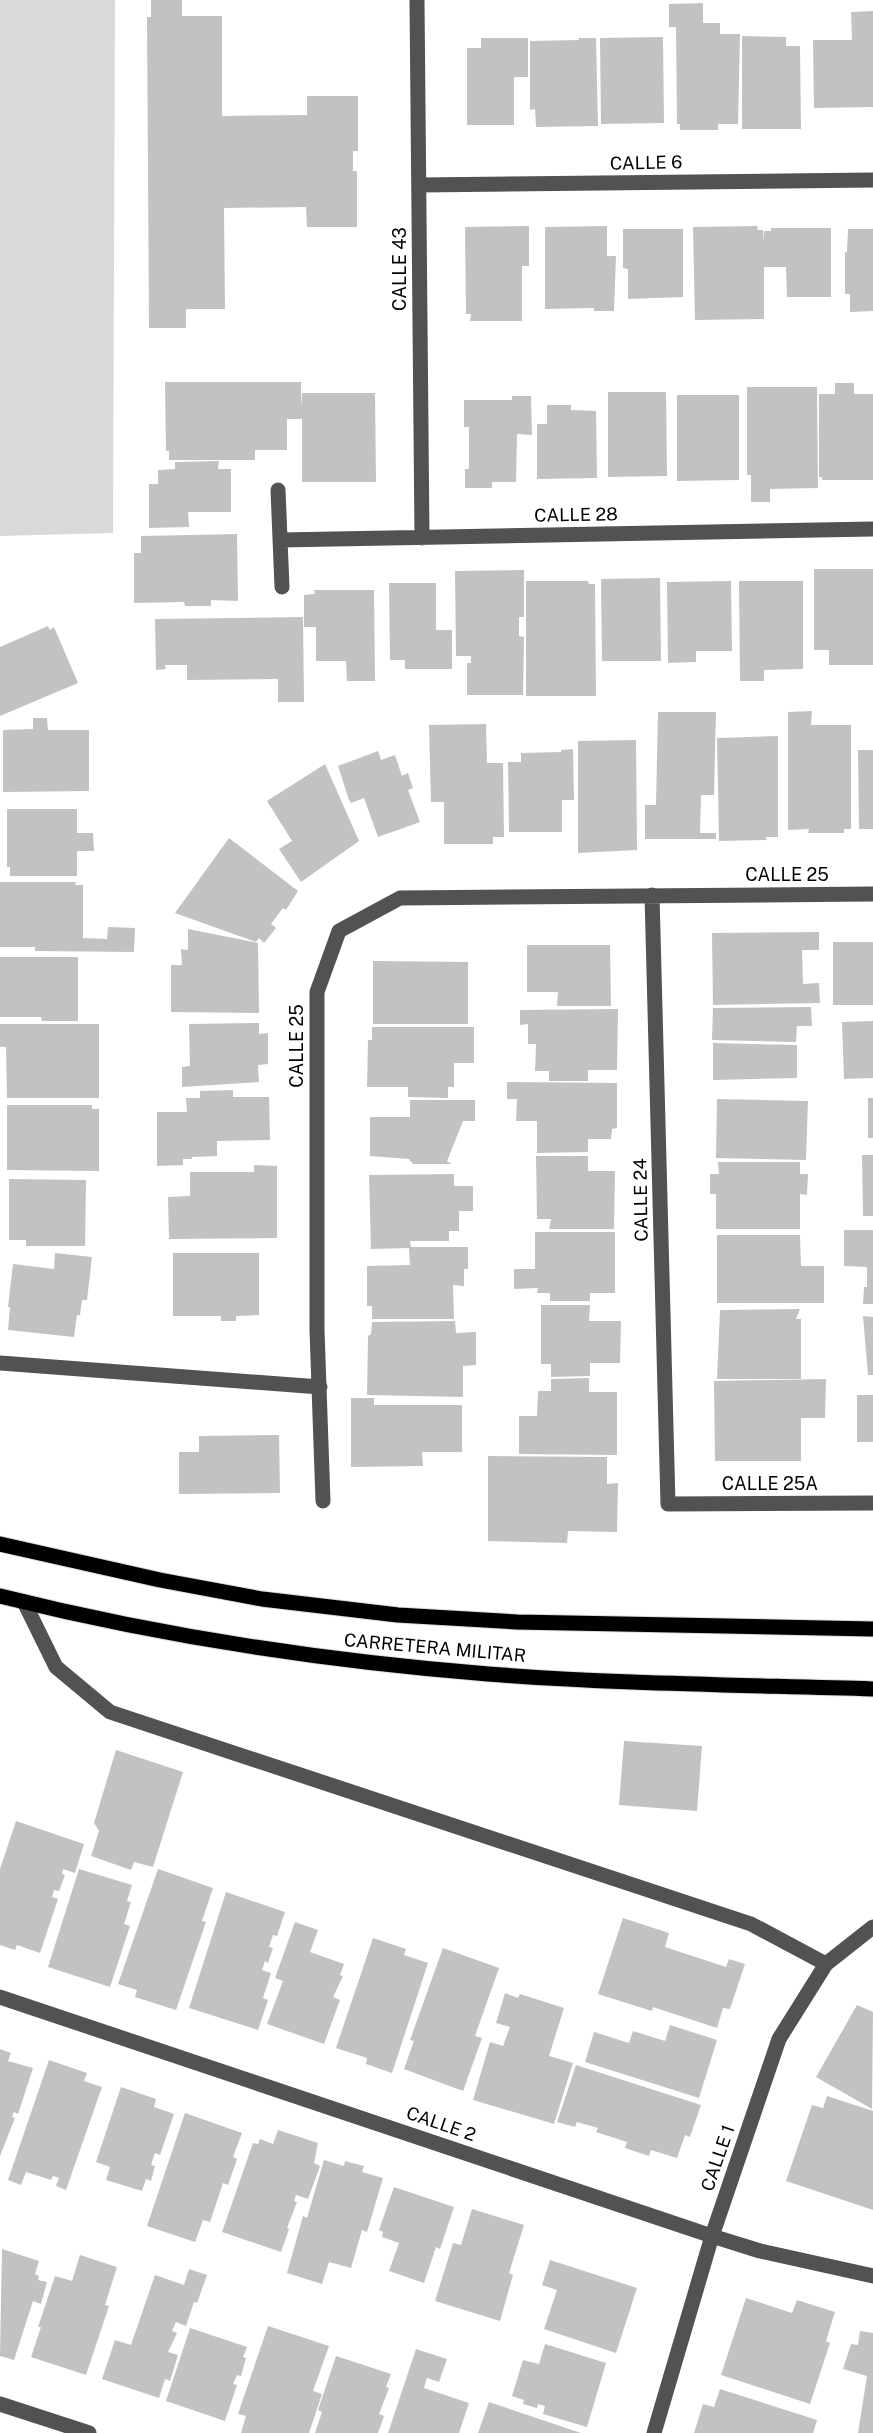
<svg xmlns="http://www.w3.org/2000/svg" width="873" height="2433" font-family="'Public Sans',sans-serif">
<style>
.green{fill:#d9d9d9}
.building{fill:#c2c2c2}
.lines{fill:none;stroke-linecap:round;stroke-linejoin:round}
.major-casing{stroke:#dbdbdb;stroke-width:17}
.minor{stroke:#525252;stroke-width:15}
.major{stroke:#000;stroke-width:15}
.labels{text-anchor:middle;stroke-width:4.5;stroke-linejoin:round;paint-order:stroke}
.street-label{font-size:18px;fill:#000;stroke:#fff}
</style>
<rect width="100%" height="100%" fill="#fff"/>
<path class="green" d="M0,0H115L113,533L0,536Z"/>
<path class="building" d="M151,0H182V16H222V116L307,115V96H358V151H353V171H357V227H307L306,207L224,208L225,309H186V328H149L147,17H151Z
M703,3V23H720V34H740L738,124H718V130H680V124H677L676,27H669V4Z
M873,11V107L814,108L813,40H852L851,12Z
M742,36L786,37V46H800L801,129H742Z
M663,37L664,123L601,124L600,38Z
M481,38H528V77H514V125H467V48H481Z
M579,38H596L598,126L536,127L535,109L530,110V41L579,40Z
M529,226V266H522V321H470L471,314H466L465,227Z
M607,226V256H616L614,311H594V308L545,309V227Z
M758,226L757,230H763V242L764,231H771V228H831V297H787L786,267H764V319L695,320L693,227Z
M623,229H683V297L628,299V269L623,268Z
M848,229H873V311L850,312V294H845V252H847Z
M165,382H301V408L302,393H375L376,482H302V419H287V450H255V460H169V451H166Z
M835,383H854V394H873V480H822V477H819V394H835Z
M747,387H817L818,488L770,489V502H751V475H747Z
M608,392H666L667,476L608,477Z
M677,395H739V480L677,481Z
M512,396H531L532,435L517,434L516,482H492V488H465V469H469V427H464V400H512Z
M547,405H571V410L596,411L597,478L537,479V424H547Z
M219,461L218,469H231V512H188L189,527L149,528V484H158V470L175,469V462Z
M237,534L238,601L211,600V606H185L184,602L134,603V553H141V536Z
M814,569H873V665H829V650H814Z
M524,570V617H519V636L524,637L523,695H467V663H471V656H456L455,571Z
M660,578L661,661H602L601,579Z
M526,581H588L589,584H595L596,696H526Z
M731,581L732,651H696V662L668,663L667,582Z
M739,581H803V669L764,670V681H740Z
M389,583H436V630H452V669H405V660H390Z
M314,590H374L375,681H347L346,661H316V627H304V595L315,594Z
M303,617L304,702H278V679L187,680V665H165L166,669L156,670L155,619Z
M48,626L50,630L54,627L78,683L0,716V647Z
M812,711L811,725H851V829H844V833H808L809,829L788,830V712Z
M658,712H716L714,795H701L700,833H716V839H645V805H656Z
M33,718H47L48,730H89V791L3,792V730L33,729Z
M486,724L487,763H503L504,837H493V844H444V802H431L429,725Z
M778,736V837H766L767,840L719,841L717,738Z
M636,740L637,850L578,853V741Z
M573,749L574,800H562V832H509L508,762H521V753L561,752V750Z
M858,750H873V829H859Z
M378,751L381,760L395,755L402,776L408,773L413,788L408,790L420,822L378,837L364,798L351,803L349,800L338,766Z
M325,764L359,841L301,882L279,849L292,841L267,801Z
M7,809H77V833H93L94,851H77V876H10V867H7Z
M229,838L298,891L286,910L283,908L271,924L276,928L264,943L259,938L256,942L175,913Z
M0,882H76L75,885H83V938L107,939L108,927L135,928L134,952L35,951V947H0Z
M188,929L258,943L259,1013L171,1012V965H182L181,949L188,950Z
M819,932V950H802L803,984L819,983L820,1003L713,1005L712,933Z
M833,942H873V1005H833Z
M527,945H610L611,1006H557L558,992H527Z
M0,957H78V1021H42L41,1017H0Z
M373,961L468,962V1024H373Z
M811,1007L812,1026H797L796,1042L712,1040L713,1008Z
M618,1009L617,1070H588V1081H549V1071H535L536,1044H528V1024L520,1025V1010Z
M873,1021V1078L844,1079L842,1022Z
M259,1023V1034L268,1033V1064L258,1065L259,1082L182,1087V1067L190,1066L189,1024Z
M0,1024H99V1098H7L6,1047H0Z
M372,1027H474V1063H454V1087H448V1098L408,1097V1087H367L368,1040H372Z
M713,1043L797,1045V1078L713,1080Z
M507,1082L617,1083V1128L612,1129L611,1139H588V1152L537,1153V1121H516L517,1099H507Z
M233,1090V1097H269L270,1140L217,1141V1156L192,1157V1159H183V1165L157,1166V1112H187L186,1098H200V1091Z
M868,1098H873V1138H868Z
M717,1099L808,1101L806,1160L716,1158Z
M410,1100H475V1121H463L447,1161L452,1164H413L409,1159L370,1156V1117H410Z
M7,1105H92V1109H99V1171L7,1170Z
M862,1155H873V1216H863Z
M536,1156H588V1171H615L614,1229H549L551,1219H537Z
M718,1162H800V1174H808L807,1195L800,1194V1229H716V1194H710V1174H719Z
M254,1165L277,1166V1238L169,1239L168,1197L190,1196V1172H254Z
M454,1174V1186H473V1211H459V1231H449V1241H410L411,1247H468V1269H464V1286L453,1285L454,1319H372V1306H367V1266L410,1265L409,1248L371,1249L369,1175Z
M9,1179L86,1180L85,1246H26V1240H9Z
M844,1230H873V1304H863L864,1287H867V1267L844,1266Z
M535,1232H615V1293H590V1301H550V1293H537L538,1288L514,1289V1269H535Z
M717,1235H800L801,1266H824V1303H717Z
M55,1253L92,1257L87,1300H82L80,1315H77L74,1337L8,1330L10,1307H8L13,1264L54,1269Z
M173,1253H259V1315L236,1316V1321H221V1316H173Z
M541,1305H590L589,1321H621L620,1363H590V1376L551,1377V1364H541Z
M800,1309L796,1319H801V1379H717L720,1310Z
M863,1316L873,1317V1375H868Z
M455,1321L456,1333L476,1332V1365L463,1366V1397L367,1395L368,1336L371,1334L372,1322Z
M589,1378V1392H617V1455L519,1454V1416H537L538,1391H551V1379Z
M826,1379L825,1418H801V1461H715L714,1381Z
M857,1395H873V1442H857Z
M351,1398H374V1405H462V1452H422L423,1466L351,1467Z
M279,1435L280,1493L179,1494V1452H199V1436Z
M488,1456L607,1457V1484L618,1483L617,1532L568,1531L567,1543L488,1541Z
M624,1741L702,1746L697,1811L619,1805Z
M116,1750L183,1772L153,1867L134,1862L131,1870L91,1856L99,1831L94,1823Z
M16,1821L84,1844L75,1873L63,1869L62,1874L65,1875L59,1891L54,1890L52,1897L58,1899L40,1953L17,1945L15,1950L0,1945V1869Z
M79,1869L132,1885L127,1901L131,1902L124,1924L130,1926L110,1987L48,1967Z
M158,1869L213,1888L202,1921L206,1922L176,2010L135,1997L137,1990L118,1984Z
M226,1892L285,1912L277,1936L273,1935L269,1947L273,1948L268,1963L265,1961L262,1970L271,1973L263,1998L268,2000L258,2030L189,2008Z
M623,1918L669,1933L665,1947L726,1967L729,1959L745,1964L730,2009L723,2008L717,2028L653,2007L652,2011L598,1994Z
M295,1922L318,1930L310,1952L344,1964L340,1975L343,1976L333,1997L340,2000L324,2044L267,2024L283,1981L275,1978Z
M373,1938L406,1949L404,1955L428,1963L392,2073L366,2064L367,2058L336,2048Z
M443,1948L499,1968L475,2036L482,2038L463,2091L404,2069L414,2041L410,2040Z
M505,1993L518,1998L520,1994L564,2008L549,2056L573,2063L554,2124L473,2100L490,2042L503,2046L510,2027L496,2023Z
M857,2005L873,2012L872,2109L816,2077Z
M670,2025L717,2040L699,2098L585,2062L594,2032L629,2043L633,2031L665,2041Z
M0,2049L11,2053L8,2061L33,2068L18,2114L14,2112L12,2117L15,2118L0,2156Z
M49,2060L87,2073L84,2081L102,2087L66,2190L56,2186L59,2178L53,2176L51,2180L26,2172L21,2185L8,2180Z
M576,2065L701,2105L690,2137L685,2135L677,2158L651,2150L649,2156L625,2148L627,2142L596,2132L598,2128L577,2122L575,2127L557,2122Z
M121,2087L156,2099L154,2107L174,2114L160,2155L155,2153L151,2165L155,2166L151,2181L146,2179L142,2191L106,2180L110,2167L96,2162Z
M827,2096L873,2111V2210L786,2181L812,2105L823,2108Z
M185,2113L242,2133L233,2157L237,2159L228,2185L223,2183L210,2222L203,2220L195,2242L147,2226Z
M278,2130L318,2143L314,2163L320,2166L308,2199L296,2195L294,2201L297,2202L287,2228L289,2229L281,2252L222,2232L253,2143L258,2144L260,2139L273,2144Z
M324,2160L344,2166L345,2161L364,2166L362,2172L383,2178L367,2232L362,2230L351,2268L329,2262L322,2284L287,2273L303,2216L307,2218Z
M394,2187L454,2207L440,2249L436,2247L424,2283L389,2271L399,2243L382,2237L383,2232L379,2230Z
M472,2209L524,2225L509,2273L513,2275L500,2321L435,2301L453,2243L461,2245Z
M2,2249L39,2261L35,2274L39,2276L38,2280L47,2282L41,2304L33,2301L14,2360L0,2356Z
M80,2255L117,2267L105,2305L109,2306L86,2375L31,2357L41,2327H38L55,2276L72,2281Z
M550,2260L637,2288L616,2353L544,2329L557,2290L542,2285Z
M189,2269L207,2275L197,2303L194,2302L186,2326L176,2322L172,2331L177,2333L168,2352L178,2355L170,2381L165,2379L159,2398L102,2379L115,2340L131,2345L155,2275L184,2285Z
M746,2298L792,2313L797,2300L835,2312L826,2341L830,2343L810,2404L721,2375Z
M268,2326L329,2346L313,2391L322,2394L309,2433H241L246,2416L238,2414Z
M190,2328L247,2347L243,2357L246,2358L241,2376L237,2375L233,2384L237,2385L225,2421L166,2401Z
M860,2331L873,2333V2433H858L867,2376L843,2369L851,2344L858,2345Z
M545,2344L606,2363L587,2427L543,2414L545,2406L538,2404L537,2408L523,2404L524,2400L512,2396L523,2360L539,2364Z
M416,2349L447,2359L439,2382L427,2378L424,2388L469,2403L459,2433H388Z
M336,2356L391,2374L386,2387L389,2388L379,2414L384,2416L378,2433H315L322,2412L318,2410Z
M720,2389L817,2420L813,2433H694L703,2404L714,2407Z
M489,2402L581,2433H478Z"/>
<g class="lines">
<defs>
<path id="major" d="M0,1544L160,1580L262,1599L398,1615L517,1622L873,1629
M0,1596C160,1636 324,1661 488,1674C616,1684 745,1685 873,1689"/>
</defs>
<use href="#major" class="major-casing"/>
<path class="minor" d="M417,0L422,538
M419,185L873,180
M278,490L282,587
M280,540L873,529
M652,895L668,1504L873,1503
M0,1363L320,1387
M323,1501L317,1330V992L339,931L400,898L873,894
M24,1602L56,1667L110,1712L751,1924L826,1964
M0,1997L712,2236L760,2251L873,2276
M0,2404L89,2433
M654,2433L712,2236L779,2039L826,1964L873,1927"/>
<use href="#major" class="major"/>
</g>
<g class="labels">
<g class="street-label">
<text transform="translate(646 163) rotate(-1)" y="6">CALLE 6</text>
<text transform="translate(400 269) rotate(-90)" y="6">CALLE 43</text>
<text transform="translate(576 515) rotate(-1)" y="6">CALLE 28</text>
<text x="787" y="881">CALLE 25</text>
<text transform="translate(297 1046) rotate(-90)" y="6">CALLE 25</text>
<text transform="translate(641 1200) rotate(-91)" y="6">CALLE 24</text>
<text x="770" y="1490">CALLE 25A</text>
<text transform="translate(435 1648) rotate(5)" y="6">CARRETERA MILITAR</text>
<text transform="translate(441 2124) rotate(19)" y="6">CALLE 2</text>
<text transform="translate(718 2158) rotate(-71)" y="6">CALLE 1</text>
</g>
</g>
</svg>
